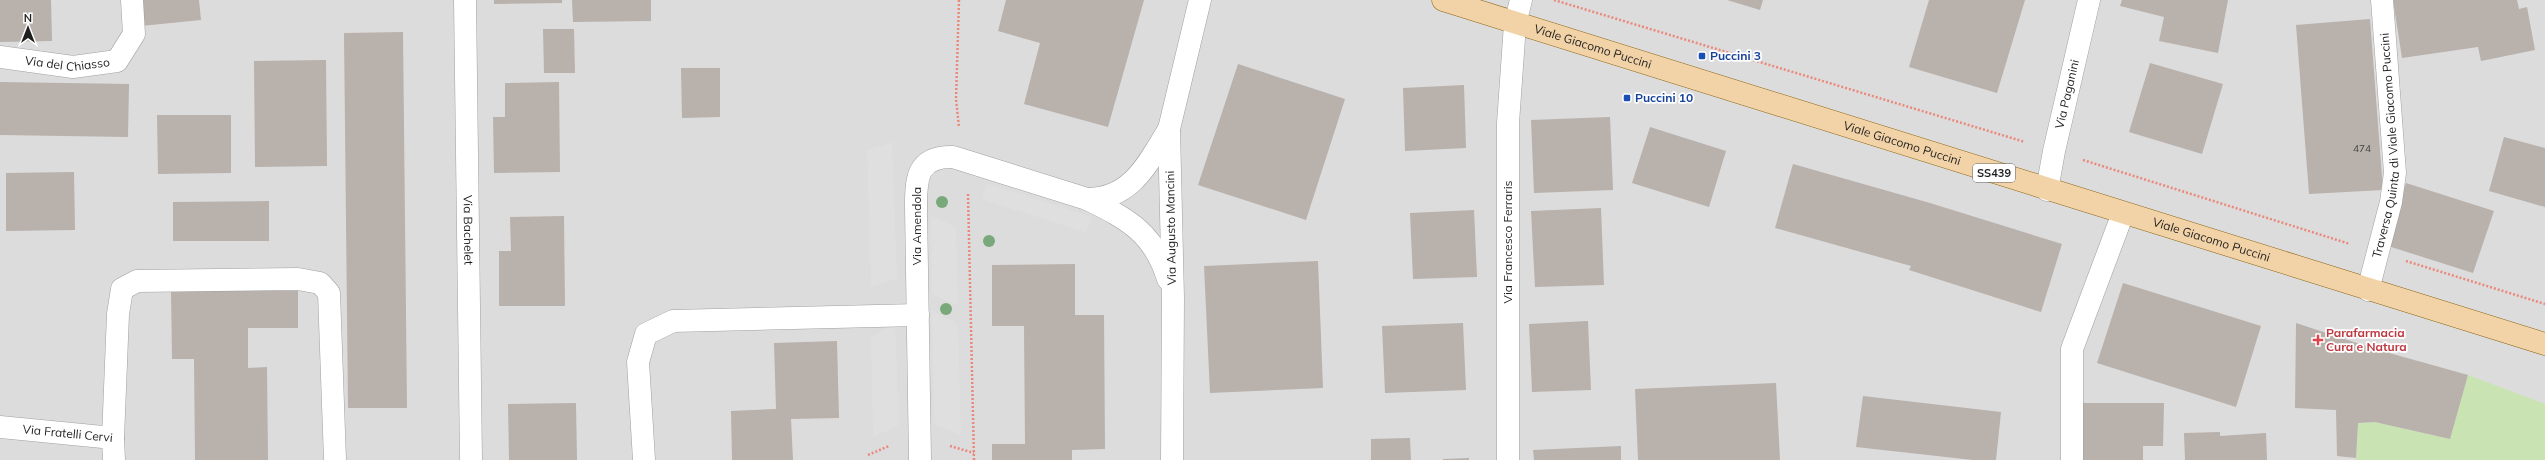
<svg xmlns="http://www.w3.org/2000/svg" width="2545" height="460" font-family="Mulish,sans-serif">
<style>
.residential{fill:#dddcdc}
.grass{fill:#c9e3b2}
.parking{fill:#dfdfdf}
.building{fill:#b8b1ac}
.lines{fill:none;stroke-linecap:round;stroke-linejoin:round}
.service-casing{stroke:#a0a0a0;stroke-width:23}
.minor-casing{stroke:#a0a0a0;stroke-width:23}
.primary-casing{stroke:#896311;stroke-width:23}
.path{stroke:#ea887c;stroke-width:2.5;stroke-dasharray:2 2;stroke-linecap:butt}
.service{stroke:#fff;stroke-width:22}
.minor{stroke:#fff;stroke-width:22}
.primary{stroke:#f2d3a8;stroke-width:22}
.tree{fill:#79a97a}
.transit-dot{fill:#1a4fb4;stroke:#fff;stroke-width:1.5}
.health-dot{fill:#e0444e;stroke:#fff;stroke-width:1.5}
.labels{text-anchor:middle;stroke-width:3.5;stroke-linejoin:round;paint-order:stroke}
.number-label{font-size:10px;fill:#454442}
.shield{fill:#fff;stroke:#626262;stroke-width:1}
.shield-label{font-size:11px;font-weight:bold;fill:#1f1f1f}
.street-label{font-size:12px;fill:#1f1f1f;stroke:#fff}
.transit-label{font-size:12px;font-weight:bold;fill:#164399;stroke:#fff;text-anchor:start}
.health-label{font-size:12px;font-weight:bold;fill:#be3a42;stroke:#fff;text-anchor:start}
</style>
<rect width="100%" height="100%" fill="#efece6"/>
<path class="residential" d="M0,0H2545V460H0Z"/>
<path class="grass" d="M2468,375L2545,404V460H2356L2358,423L2375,422L2450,439Z"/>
<path class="parking" d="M892,142L897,278L871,287L867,150Z
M987,183L1091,217L1086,233L982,199Z
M931,216L956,227L958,306L932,293Z
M932,310L958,325L961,435L934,424Z
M895,323L899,425L873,437L871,338Z"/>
<path class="building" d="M0,0H51L52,41L0,42Z
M139,0H199L201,20L141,26Z
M494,0H562V3L494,4Z
M572,0H651V21L573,22Z
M1006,0H1144L1108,127L1024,104L1040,43L998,31Z
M1727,0H1763L1760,10Z
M1929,0H2025L1997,93L1909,67Z
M2122,0H2228L2218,53L2159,41L2164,17L2120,6Z
M2393,0H2517L2519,9L2527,7L2535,50L2481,61L2478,47L2402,58Z
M2370,19L2383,190L2309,194L2296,25Z
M543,29H574L575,73H544Z
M403,32L407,408H348L344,33Z
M326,60L327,166L255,167L254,61Z
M2150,63L2223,84L2202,154L2129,132Z
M1238,64L1345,99L1306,220L1198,185Z
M681,68H720V117L682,118Z
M0,82L129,84L128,137L0,135Z
M559,82L560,172L494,173L493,117H505V83Z
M1464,85L1466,148L1405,151L1403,88Z
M157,115H231V173L158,174Z
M1610,117L1613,190L1534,193L1531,120Z
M1650,127L1726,151L1709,207L1632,183Z
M2504,137L2545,148V207L2489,191Z
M1793,164L1930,203L2062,244L2041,312L1909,270L1911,266L1775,228Z
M74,172L75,230L6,231V173Z
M2406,183L2494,211L2473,273L2385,245Z
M269,201V241H173V202Z
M1601,208L1604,285L1535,287L1531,211Z
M1474,210L1477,277L1413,279L1410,213Z
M564,216L565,306H499V251H511L510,217Z
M1318,261L1323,388L1210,393L1204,266Z
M1075,264V315H1104L1105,449L1072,450V460H992V444H1025L1024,326H992V265Z
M2123,283L2261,326L2236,407L2097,363Z
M298,289V328H248V368L267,367L268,460H195L194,359H172L171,290Z
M1588,321L1591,390L1532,392L1529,324Z
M1463,323L1466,390L1385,393L1382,326Z
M2296,323L2375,349L2468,375L2450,439L2375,422L2358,423L2356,458L2337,456L2336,410L2295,408Z
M837,341L839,418L791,419L793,460H732L731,411L776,409L774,343Z
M1776,383L1780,460H1638L1635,389Z
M1863,396L2001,412L1996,460H1973L1856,447Z
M576,403L577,460H509L508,404Z
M2080,403H2164L2163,446H2143V460H2080Z
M2220,432V436L2266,433L2267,460H2185L2184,433Z
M1410,438L1411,460H1371V439Z
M1621,446V460H1534L1533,450Z
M1469,458V460H1443V459Z"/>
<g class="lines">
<defs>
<path id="service" d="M644,460L638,362L646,334L673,321L918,315
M2072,460V349L2123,213"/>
<g id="minor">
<path id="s1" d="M465,0L471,460"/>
<path id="s2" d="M0,57L73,67L117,61L134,34L132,0"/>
<path id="s3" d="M2047,190L2054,151L2089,0"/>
<path d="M1087,199C1128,219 1154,233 1168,279"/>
<path id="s4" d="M2368,290L2391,202L2395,173L2382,0"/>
<path id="s5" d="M0,427L113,438L114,460"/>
<path d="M113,438L118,314L122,289L137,281L298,279L320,283L329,293L335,460"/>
<path d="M920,460L916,207C916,178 917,156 953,157L1087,199C1132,199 1148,163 1169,129"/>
<path d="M1172,460L1173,298L1169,129L1200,0"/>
<path d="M1508,460V123L1515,24L1521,0"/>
</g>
<g id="primary">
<path id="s6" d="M1443,0L2545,344"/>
</g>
</defs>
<use href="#service" class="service-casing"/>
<use href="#minor" class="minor-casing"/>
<use href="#primary" class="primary-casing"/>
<path class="path" d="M959,0L956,99L959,127
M1554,0L2025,142
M2083,160L2350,244
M968,194L974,460
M2406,261L2545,304
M950,446L974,453
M868,455L889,446"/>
<use href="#service" class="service"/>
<use href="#minor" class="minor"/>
<use href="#primary" class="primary"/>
</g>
<g class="tree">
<circle cx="942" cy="202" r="6"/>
<circle cx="989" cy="241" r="6"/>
<circle cx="946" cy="309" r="6"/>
</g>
<g class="transit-dot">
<rect x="1698" y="52" width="8" height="8" rx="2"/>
<rect x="1623" y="94" width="8" height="8" rx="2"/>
</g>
<path class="health-dot" d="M2316 334h4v4h4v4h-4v4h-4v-4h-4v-4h4z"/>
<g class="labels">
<g class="number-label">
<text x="2362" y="152">474</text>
</g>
<rect class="shield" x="1973" y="164" width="42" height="18" rx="3"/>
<g class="shield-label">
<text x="1994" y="177">SS439</text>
</g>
<g class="street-label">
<text dy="4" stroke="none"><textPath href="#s6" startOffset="157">Viale Giacomo Puccini</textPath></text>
<text dy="4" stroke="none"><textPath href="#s2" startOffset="68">Via del Chiasso</textPath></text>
<text dy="4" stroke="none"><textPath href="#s3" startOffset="98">Via Paganini</textPath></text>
<text dy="4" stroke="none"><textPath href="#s6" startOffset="481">Viale Giacomo Puccini</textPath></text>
<text dy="4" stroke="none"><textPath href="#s4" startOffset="147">Traversa Quinta di Viale Giacomo Puccini</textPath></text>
<text transform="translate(917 226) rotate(-90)" y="4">Via Amendola</text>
<text transform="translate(1171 228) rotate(-91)" y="4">Via Augusto Mancini</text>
<text dy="4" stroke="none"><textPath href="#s1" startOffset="230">Via Bachelet</textPath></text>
<text dy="4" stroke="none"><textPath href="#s6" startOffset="805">Viale Giacomo Puccini</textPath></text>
<text transform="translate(1508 242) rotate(-90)" y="4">Via Francesco Ferraris</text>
<text dy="4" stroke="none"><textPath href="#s5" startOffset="68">Via Fratelli Cervi</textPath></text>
</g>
<g class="transit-label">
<text x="1710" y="60">Puccini 3</text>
<text x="1635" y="102">Puccini 10</text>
</g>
<g class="health-label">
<text x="2326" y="337">Parafarmacia<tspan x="2326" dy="14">Cura e Natura</tspan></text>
</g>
</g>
<g transform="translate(28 28)" stroke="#ffffff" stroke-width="3" paint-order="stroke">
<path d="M0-3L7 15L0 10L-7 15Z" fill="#1f1f1f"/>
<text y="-6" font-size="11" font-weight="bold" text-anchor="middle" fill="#1f1f1f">N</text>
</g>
</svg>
